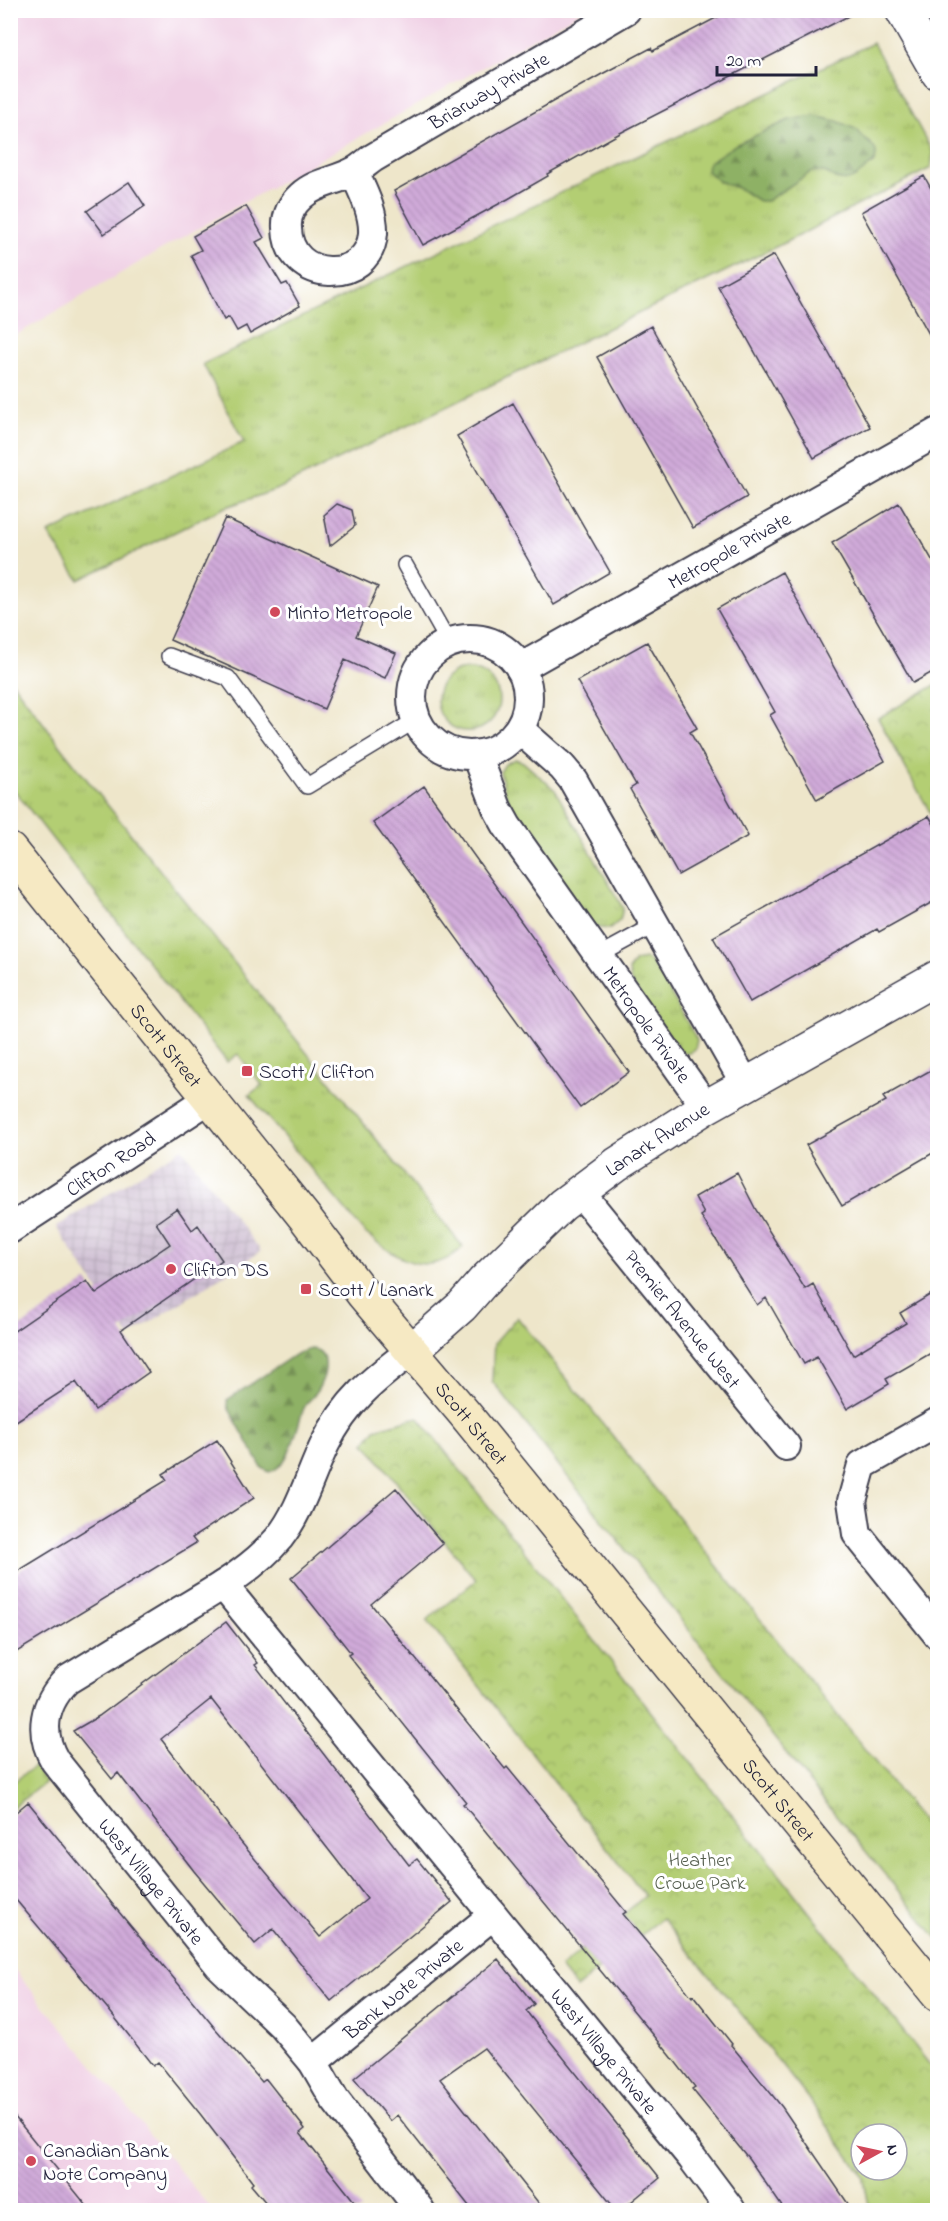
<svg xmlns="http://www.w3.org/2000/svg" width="948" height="2221" font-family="'Indie Flower',sans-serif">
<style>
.built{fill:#f0d0e5}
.industrial{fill:url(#industrial-grid)}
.grass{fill:url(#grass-tufts);stroke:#6a7857;stroke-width:1.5}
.forest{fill:url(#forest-firs);stroke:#586a50;stroke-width:1.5}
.park{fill:url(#park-crowns);stroke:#6a7857;stroke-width:1.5;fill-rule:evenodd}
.building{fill:url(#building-back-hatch);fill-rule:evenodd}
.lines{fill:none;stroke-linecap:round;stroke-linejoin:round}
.service-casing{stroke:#413f50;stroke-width:18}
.minor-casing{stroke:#413f50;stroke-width:32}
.tertiary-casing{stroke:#413f50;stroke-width:36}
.secondary-casing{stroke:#413f50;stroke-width:36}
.service{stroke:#fff;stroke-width:15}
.minor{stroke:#fff;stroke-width:28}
.tertiary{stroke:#fff;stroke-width:33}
.secondary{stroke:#f6e9c3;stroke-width:33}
.poi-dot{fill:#d1495b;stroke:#fff;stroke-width:2}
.labels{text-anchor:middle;stroke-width:6;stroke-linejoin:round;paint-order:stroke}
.street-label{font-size:20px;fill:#22223b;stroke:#fff}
.poi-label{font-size:20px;fill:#22223b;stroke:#fff;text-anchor:start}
.park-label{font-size:20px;fill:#555e4f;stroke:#fff}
</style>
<defs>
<pattern id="industrial-grid" width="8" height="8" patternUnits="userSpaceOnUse" patternTransform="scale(1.5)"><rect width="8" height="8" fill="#cebed2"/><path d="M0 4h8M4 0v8" fill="none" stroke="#b1a3b5"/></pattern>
<pattern id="grass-tufts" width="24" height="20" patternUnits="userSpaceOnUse" patternTransform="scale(1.5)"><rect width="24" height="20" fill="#b3ce73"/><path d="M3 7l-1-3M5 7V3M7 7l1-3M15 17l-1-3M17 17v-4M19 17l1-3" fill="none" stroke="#9ab164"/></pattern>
<pattern id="forest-firs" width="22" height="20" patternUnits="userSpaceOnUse" patternTransform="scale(1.5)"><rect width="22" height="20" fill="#8eb165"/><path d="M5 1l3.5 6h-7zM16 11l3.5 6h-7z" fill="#749054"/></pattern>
<pattern id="park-crowns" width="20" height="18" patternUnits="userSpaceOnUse" patternTransform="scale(1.5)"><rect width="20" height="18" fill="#b3ce73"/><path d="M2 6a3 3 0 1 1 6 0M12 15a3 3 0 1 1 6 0" fill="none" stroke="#9ab164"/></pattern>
<pattern id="building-back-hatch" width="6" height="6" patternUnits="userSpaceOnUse" patternTransform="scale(1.5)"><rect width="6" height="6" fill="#d0aad9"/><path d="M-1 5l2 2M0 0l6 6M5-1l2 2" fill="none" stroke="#b292bb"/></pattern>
</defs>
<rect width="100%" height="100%" fill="#fff"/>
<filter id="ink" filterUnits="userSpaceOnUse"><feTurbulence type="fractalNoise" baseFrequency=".0167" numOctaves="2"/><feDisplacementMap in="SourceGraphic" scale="12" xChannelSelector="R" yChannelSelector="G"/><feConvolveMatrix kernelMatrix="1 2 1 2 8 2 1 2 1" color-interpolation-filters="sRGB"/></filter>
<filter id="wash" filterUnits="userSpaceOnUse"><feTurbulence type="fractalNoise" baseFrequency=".008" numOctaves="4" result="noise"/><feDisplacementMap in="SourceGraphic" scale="24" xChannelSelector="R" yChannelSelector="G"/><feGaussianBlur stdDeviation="1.35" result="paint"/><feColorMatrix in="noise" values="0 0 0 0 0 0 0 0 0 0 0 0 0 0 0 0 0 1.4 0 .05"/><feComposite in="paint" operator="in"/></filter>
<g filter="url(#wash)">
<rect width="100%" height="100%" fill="#eee6ca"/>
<path class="built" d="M10,11H582L155,253L11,338Z
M10,1965L13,1968L212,2210H11Z"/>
<path class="industrial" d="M182,1148L261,1251L129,1336L56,1227Z"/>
<path class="grass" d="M873,43L933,153L931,168L786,242L275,490L223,508L79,580L48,533L244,442L203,364Z
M437 700a31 31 0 1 1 62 0a31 31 0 1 1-62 0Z
M10,679L68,756L463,1247C428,1281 395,1258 364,1232L249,1095L262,1085L238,1054L227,1062L11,786Z
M515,759L523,762L555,790L623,908L620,920L610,929L592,927L514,816L507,799L500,772L505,764Z
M646,959L655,965L697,1040L695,1049L689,1053L681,1052L631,982L629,970L635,961Z
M517,1317L937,1839V1938L817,1792L492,1381L494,1343Z
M35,1766L45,1782L11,1809V1784Z"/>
<path class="forest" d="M814,116L837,121L858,130C861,140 874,142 876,152C877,160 873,164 867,168C834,197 837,166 811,172L767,201H759L740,189L718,181L707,171L708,163L735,145L789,120Z
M310,1349C317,1349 321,1351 324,1358C328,1369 322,1384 315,1394C312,1399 306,1402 304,1408C296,1427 292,1466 269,1472L262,1468L228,1407L227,1400L296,1354Z"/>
<path class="park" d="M937,684V825L878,718Z
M418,1417L937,2074V2210H870L863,2176L810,2101L748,2022L662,1918L576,1988L560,1968L645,1896L427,1620L476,1580L365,1443L375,1429ZM861,2134H897V2170H861Z"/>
<g id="blocks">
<path class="building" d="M731,10H860L622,132L547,174L548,176L508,199L423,245L394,191L602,74L651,48L653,51Z
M924,176L938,201V350L861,212Z
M129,182L145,206L104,234L87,211Z
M246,206L264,238L256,242L282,285L287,283L300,306L250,334L246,326L237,331L229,317L224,320L191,255L201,250L193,236Z
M774,255L870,427L814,458L718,286Z
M651,326L747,497L693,528L597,357Z
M513,403L610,572L554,605L457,436Z
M899,503L938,570V669L913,683L832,543Z
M337,504L352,510L355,526L330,546L324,515Z
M225,518L378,587L356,636L396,653L385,678L345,660L324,709L170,640Z
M782,572L885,761L817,800L770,715L775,712L717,609Z
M647,642L697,728L690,732L748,836L678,875L630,789L636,785L577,681Z
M424,786L629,1072L580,1108L373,823Z
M929,816L938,831V899L879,932L877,929L750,1002L713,937Z
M938,1066V1150L842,1206L806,1145L886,1101L883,1097Z
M737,1173L756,1210L805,1289L813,1284L853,1355L906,1323L900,1313L938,1290V1349L886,1379L889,1384L847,1409L817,1357L804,1364L766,1298L757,1305L701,1216L704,1214L695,1197Z
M177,1208L192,1230L198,1225L222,1260L121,1330L149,1372L95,1410L76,1382L10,1425V1334L87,1281L96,1294L170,1244L156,1223Z
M217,1440L254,1498L192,1538L196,1543L10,1656V1576L167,1480L163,1474Z
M396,1488L443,1544L371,1604L505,1769L507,1767L626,1912L623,1914L692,1997L693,1995L732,2044L731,2045L782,2107L853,2211H785L749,2159L692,2089L695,2087L670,2055L463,1804L466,1802L348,1655L351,1653L291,1578Z
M226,1622L258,1663L255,1665L409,1865L417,1859L452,1902L331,2001L273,1929L255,1944L194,1871L118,1773L112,1779L73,1731L99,1716ZM211,1699L367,1899L320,1937L240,1841L161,1739Z
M28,1802L214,2027L262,2082L266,2079L305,2129L300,2133L362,2211H273L251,2185L253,2183L201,2115L158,2062L153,2066L108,2009L10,1893V1817Z
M498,1959L534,2004L526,2011L660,2178L620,2211H617L484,2048L440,2079L545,2211H473L397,2115L390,2121L354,2078Z
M10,2111L91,2211H10Z"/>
</g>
</g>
<g filter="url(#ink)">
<use href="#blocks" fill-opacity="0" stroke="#413f50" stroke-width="1.5"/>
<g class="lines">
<defs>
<path id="service" d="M405,565L449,643
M169,656L228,678L307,786L416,720
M598,956L655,925"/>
<g id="minor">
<path id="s1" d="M354,172C362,190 374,212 373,233C370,285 288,284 287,228C286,216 292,204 301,196C316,182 337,181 355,171C361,168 367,162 373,158L626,10"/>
<circle cx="470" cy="697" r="58"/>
<path id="s2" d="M520,668L938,432"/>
<path d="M519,729L562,767L573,780L746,1085"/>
<path id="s3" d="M477,755L497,808L507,826L706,1107"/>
<path id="s4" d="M579,1191L786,1446"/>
<path id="s5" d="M10,1229L209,1099"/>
<path id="s6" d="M411,1351C374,1379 346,1401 325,1444C310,1475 301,1510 279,1538C252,1570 215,1590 180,1611C143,1634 105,1657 67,1680C44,1703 38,1732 55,1761L219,1965L283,2026L313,2062L335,2100L420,2210"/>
<path d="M938,1422L862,1465L852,1501L857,1534L938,1635"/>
<path id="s7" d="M223,1585L692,2158L731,2210"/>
<path id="s8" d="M313,2062L493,1915"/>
</g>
<g id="tertiary">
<path d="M902,10L938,73"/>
<path id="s9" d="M411,1351L462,1306L483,1282L562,1205L617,1164L706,1107L938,977"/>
</g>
<g id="secondary">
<path id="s10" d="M10,850L306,1219L363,1294L464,1413L938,1995"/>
</g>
</defs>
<use href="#service" class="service-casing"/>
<use href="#minor" class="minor-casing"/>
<use href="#tertiary" class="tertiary-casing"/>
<use href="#secondary" class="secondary-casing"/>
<use href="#service" class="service"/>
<use href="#minor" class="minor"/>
<use href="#tertiary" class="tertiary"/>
<use href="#secondary" class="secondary"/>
</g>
</g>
<g class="poi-dot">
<circle cx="275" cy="612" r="6"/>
<rect x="241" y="1065" width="12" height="12" rx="3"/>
<circle cx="171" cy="1269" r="6"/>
<rect x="300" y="1283" width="12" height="12" rx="3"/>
<circle cx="31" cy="2161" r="6"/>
</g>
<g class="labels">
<g class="street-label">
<text dy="7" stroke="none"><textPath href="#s1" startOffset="448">Briarway Private</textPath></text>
<text dy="7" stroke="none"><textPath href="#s2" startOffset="240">Metropole Private</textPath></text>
<text dy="7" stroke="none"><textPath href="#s3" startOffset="320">Metropole Private</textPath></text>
<text dy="7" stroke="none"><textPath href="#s10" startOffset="250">Scott Street</textPath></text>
<text dy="7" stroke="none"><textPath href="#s9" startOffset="326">Lanark Avenue</textPath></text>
<text dy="7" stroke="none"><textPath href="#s5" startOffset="120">Clifton Road</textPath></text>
<text dy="7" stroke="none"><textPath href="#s4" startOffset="165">Premier Avenue West</textPath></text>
<text dy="7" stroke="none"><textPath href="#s10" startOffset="736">Scott Street</textPath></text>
<text dy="7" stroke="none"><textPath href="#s10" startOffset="1222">Scott Street</textPath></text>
<text dy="7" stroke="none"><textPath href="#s6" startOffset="732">West Village Private</textPath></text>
<text dy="7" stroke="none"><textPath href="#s8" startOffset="116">Bank Note Private</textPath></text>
<text dy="7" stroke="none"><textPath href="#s7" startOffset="602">West Village Private</textPath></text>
</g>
<g class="poi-label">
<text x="287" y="619">Minto Metropole</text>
<text x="259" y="1078">Scott / Clifton</text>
<text x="183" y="1276">Clifton DS</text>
<text x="318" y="1296">Scott / Lanark</text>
<text x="43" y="2157">Canadian Bank<tspan x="43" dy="23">Note Company</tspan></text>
</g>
<g class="park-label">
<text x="700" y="1866">Heather<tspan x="700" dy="23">Crowe Park</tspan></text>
</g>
</g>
<rect width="948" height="2221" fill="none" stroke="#fff" stroke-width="36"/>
<g transform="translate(879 2152) rotate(82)"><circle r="28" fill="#ffffff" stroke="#a7a7b1" stroke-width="1.5"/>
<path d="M0-4.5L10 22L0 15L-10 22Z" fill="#d1495b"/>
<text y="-9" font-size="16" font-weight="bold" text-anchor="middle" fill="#22223b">N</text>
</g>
<path d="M717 66v9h99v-9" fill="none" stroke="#22223b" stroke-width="3"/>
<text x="726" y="66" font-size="18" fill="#22223b" stroke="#ffffff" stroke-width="4.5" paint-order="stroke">20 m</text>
</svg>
